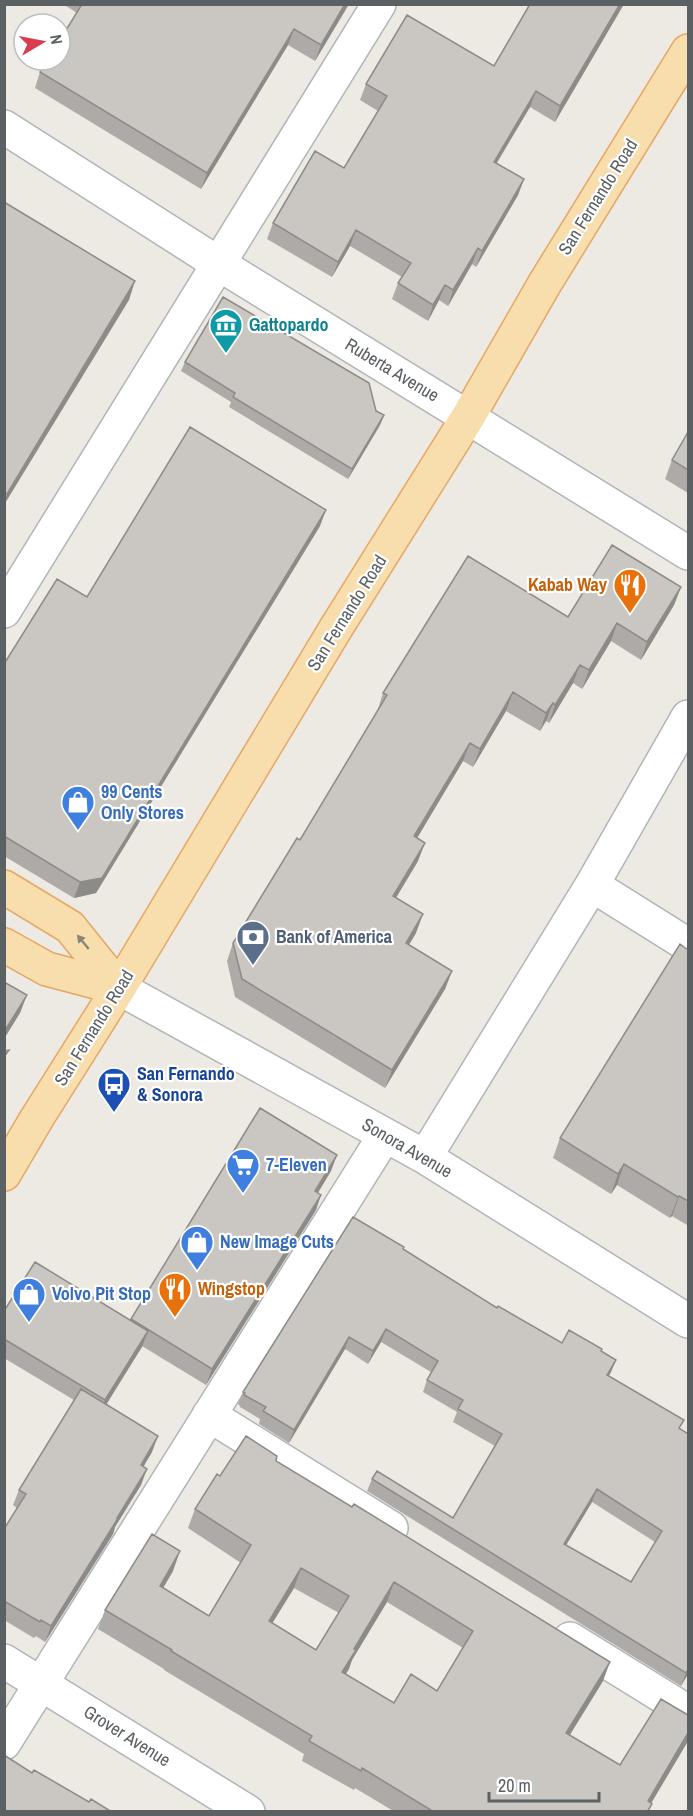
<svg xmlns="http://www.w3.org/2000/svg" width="693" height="1816" font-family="'Archivo Narrow',sans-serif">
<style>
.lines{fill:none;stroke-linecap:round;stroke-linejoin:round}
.minor-casing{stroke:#b1b5b8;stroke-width:36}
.major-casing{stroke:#e6a764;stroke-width:36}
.minor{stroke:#fff;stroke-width:33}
.major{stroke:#f8ddad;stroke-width:33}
.wall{fill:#aeaaa7;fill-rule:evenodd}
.shaded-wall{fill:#8d8b88}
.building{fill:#cac6c2;stroke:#8d8b88;stroke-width:1.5;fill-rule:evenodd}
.oneway{fill:#8a8679}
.labels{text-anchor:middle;stroke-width:4.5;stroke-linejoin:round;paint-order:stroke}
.street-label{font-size:18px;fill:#5b6063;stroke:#fff}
.culture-label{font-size:18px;font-weight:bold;fill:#0d838f;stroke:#fff;text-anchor:start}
.food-label{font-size:18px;font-weight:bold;fill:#c56008;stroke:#fff;text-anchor:end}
.shop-label{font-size:18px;font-weight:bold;fill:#366cbe;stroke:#fff;text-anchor:start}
.service-label{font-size:18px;font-weight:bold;fill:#4e5e75;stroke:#fff;text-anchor:start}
.transit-label{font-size:18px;font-weight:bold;fill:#164399;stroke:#fff;text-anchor:start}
</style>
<rect width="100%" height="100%" fill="#ede9e3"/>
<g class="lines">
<defs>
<path id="minor" d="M4,127L219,264L688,553
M4,611L379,4
M592,885L688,945
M119,988L425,1157L688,1321
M425,1157L592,885L688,717
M209,1415L391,1528
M570,1639L688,1712
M4,1661L248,1812
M4,1743L385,1135"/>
<path id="major" d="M4,887L70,927L119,988
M4,945L47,969L119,988
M4,1174L37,1118L119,988L336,628L468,417L545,283L688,51"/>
</defs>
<use href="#minor" class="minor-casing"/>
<use href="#major" class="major-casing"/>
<use href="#minor" class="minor"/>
<use href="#major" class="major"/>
</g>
<path class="wall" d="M63,4H349L315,61L288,45L201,189L35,88L40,72L77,13Z
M624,4L555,122L530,107L497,163L524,179L518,195L476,267L472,264L448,306L439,300L428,321L392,299L398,283L402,277L350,246L332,277L267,239L273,223L344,168L378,111L360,100L366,84L494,66Z
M185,362L376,411L384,415L380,425L348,479L229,407L231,402L181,371Z
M688,432V493L665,479L672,460Z
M320,526L96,893L74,898L4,856V664L87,597Z
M681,587L674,605L641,660L611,641L582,689L573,683L549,723L546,721L540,731L506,711L473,767L463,761L417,838L418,861L396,898L416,933L409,945L452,971L445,989L385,1088L235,997L227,961L233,943L300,840L377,712L383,693L568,617Z
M688,950V1224L687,1225L672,1216L670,1218L617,1185L611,1194L553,1158L560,1138Z
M260,1108L331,1171L318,1193L316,1210L206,1385L142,1346L106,1405L152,1452L143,1467L141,1485L115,1527L113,1534L45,1642L36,1636L34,1638L4,1620V1529L17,1508L13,1505L19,1490L74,1400L4,1358V1311L130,1321Z
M403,1249L497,1308L562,1343L602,1349L601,1351L616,1360L609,1376L680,1429L688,1434V1674L681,1686L367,1491L372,1479L453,1518L495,1446L453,1422L457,1412L423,1392L427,1380L431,1372L381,1342L368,1364L345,1349L289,1443L259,1424L260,1419L240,1407V1406L238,1404L243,1392ZM592,1502L655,1542L631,1582L566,1545Z
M276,1461L603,1681L570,1735L620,1765L688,1715V1741L651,1803L649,1812H395L355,1788L354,1790L302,1761L304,1754L164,1670V1669L98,1629L105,1610L173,1571L163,1588L209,1616L241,1563L188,1528L195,1509L220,1476ZM294,1588L339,1613L316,1650L272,1623ZM387,1602L463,1648L437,1691L394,1703L346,1674L352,1660Z"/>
<path class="shaded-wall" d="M345,4H349L315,61L321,45Z
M620,4H624L555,122L560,106Z
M294,29L288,45L201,189L207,173Z
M536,91L530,107L488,177L494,162Z
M524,179L518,195L476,267L482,251Z
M356,230L350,246L332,277L338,262Z
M478,248L472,264L448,306L453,290Z
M135,281L129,300L4,505V499L7,494Z
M445,285L439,300L428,321L433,305Z
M384,415L380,425L348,479L352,469Z
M326,510L320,526L96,893L74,898L80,882Z
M681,587L674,605L641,660L647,642Z
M617,623L611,641L582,689L589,670Z
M580,665L573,683L549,723L555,705Z
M513,692L506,711L473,767L480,749Z
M553,703L546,721L540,731L546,713Z
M470,743L463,761L407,855L414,836Z
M425,843L418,861L386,914L393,896Z
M423,914L416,933L399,961L406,943Z
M452,971L445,989L385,1088L392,1070Z
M27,995L20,1013L4,1039V1032Z
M337,1155L331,1171L309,1207L315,1191Z
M624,1164L617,1185L611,1194L618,1174Z
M321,1195L316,1210L206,1385L212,1369Z
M679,1196L672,1216L670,1218L678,1197Z
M386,1329L381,1342L368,1364L373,1351Z
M148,1331L142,1347L99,1416L105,1400Z
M349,1337L345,1349L289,1443L294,1430Z
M616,1360L611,1372L602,1387L607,1375Z
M158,1436L152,1452L135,1481L141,1465Z
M147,1469L141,1485L115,1527L113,1534L45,1642L51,1626Z
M597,1489L592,1502L559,1557L564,1544Z
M180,1551L173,1571L153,1605L160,1586Z
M301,1568L294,1588L262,1640L269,1621Z
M394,1582L387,1602L352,1660L349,1669L335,1691L342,1672L354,1649Z
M610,1662L603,1681L559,1752L566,1733Z
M688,1669V1674L681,1686L686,1673Z
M688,1733V1741L646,1812L648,1801Z"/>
<path class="building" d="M82,4H345L321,45L294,29L207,173L40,72L48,60H60V40Z
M530,4H620L560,106L536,91L494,162L524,179L482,251L478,248L453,290L445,285L433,305L398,283L411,263L356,230L338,262L273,223L315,151L344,168L387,96L366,84L407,15L494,66Z
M4,202L135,281L7,494L4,492Z
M223,297L369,383L376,411L384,415L352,469L233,397L235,393L185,362Z
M190,427L326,510L102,878L80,882L4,836V664L57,579L87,597Z
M688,432V470L672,460Z
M612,545L681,587L647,642L617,623L589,670L580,665L555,705L553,703L546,713L513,692L480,749L470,743L414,836L425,843L393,896L423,914L406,943L452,971L392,1070L242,979L233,943L297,838L300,840L387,695L383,693L468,556L568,617Z
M680,944L688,950V1201L679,1196L678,1197L624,1164L618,1174L560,1138Z
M4,982L27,995L4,1032Z
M9,1050L4,1057V1051Z
M260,1108L337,1155L315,1191L321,1195L212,1369L131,1319Z
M353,1217L404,1247L403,1249L497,1308L498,1306L562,1343L569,1330L602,1349L601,1351L616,1360L607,1375L684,1420L679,1428L688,1434V1669L686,1673L372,1479L377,1471L453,1518L502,1434L458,1409L463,1400L427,1380L438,1361L386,1329L373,1351L349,1337L294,1430L263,1411L266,1407L244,1395L245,1393L243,1392ZM597,1489L662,1531L631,1582L564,1544Z
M35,1262L148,1331L105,1400L4,1339V1311Z
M81,1389L158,1436L141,1465L147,1469L117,1518H118L51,1626L41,1620L40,1622L4,1601V1529L26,1494L19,1490Z
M246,1436L277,1456L276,1461L352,1507L354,1504L610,1662L566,1733L620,1765L661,1699L688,1715V1733L648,1801L652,1804L647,1812H434L362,1768L361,1771L309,1741L312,1736L171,1651L172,1650L105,1610L152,1534L180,1551L160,1586L209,1616L251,1545L195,1509L217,1474L220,1476ZM301,1568L349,1596L316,1650L269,1621ZM394,1582L473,1631L437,1691L411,1674L394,1703L342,1672L356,1650L354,1649Z
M4,1755L32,1773L34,1770L89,1802L91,1799L112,1812H4Z"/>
<defs><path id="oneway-solid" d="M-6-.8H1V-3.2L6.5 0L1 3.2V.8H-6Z" transform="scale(1.5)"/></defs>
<use class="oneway" href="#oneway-solid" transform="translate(83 942) rotate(-129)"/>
<defs>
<symbol id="museum-pin" viewBox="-11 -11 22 30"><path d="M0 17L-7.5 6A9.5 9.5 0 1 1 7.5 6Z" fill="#0f9aa8" stroke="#fff"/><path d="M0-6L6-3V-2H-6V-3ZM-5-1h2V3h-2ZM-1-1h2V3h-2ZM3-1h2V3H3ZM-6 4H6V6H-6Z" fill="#fff"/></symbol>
<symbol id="restaurant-pin" viewBox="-11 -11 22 30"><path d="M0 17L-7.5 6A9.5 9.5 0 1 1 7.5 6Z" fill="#e8710a" stroke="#fff"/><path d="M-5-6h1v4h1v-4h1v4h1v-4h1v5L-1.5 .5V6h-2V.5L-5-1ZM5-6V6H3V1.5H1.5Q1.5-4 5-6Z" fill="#fff"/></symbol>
<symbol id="shop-pin" viewBox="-11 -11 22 30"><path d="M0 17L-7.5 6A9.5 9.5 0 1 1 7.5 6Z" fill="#3f7fe0" stroke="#fff"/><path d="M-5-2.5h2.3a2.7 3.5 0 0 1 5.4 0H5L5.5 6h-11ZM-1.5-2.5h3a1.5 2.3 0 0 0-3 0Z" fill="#fff"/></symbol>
<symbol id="bank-pin" viewBox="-11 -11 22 30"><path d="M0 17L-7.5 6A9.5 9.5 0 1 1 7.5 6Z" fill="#5c6f8a" stroke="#fff"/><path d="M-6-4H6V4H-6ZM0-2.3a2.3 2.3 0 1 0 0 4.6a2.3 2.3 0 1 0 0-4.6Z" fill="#fff"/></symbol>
<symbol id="bus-pin" viewBox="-11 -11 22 30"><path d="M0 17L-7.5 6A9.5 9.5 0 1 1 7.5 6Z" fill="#1a4fb4" stroke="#fff"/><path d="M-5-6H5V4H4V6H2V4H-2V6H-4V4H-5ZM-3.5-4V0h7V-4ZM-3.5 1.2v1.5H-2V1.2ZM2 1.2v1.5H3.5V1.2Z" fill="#fff"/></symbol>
<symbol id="supermarket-pin" viewBox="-11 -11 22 30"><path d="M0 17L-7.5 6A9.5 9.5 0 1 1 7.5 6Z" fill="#3f7fe0" stroke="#fff"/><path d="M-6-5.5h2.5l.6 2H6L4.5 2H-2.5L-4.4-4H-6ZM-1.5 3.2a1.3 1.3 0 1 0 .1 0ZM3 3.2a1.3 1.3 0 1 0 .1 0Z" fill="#fff"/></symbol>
</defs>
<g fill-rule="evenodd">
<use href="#museum-pin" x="207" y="306" width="38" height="52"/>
<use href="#restaurant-pin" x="611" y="566" width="38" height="52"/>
<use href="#shop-pin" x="59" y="783" width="38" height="52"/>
<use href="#bank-pin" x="234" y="918" width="38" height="52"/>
<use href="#bus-pin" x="95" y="1065" width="38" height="52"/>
<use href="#supermarket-pin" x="224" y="1146" width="38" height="52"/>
<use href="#shop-pin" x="178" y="1223" width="38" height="52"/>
<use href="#restaurant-pin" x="156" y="1270" width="38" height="52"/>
<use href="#shop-pin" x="10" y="1275" width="38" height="52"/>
</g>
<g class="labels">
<g class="street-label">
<text transform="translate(598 197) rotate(-58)" y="6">San Fernando Road</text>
<text transform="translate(392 370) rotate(31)" y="6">Ruberta Avenue</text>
<text transform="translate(347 613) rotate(-58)" y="6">San Fernando Road</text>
<text transform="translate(94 1028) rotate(-58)" y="6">San Fernando Road</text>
<text transform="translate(407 1148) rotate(30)" y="6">Sonora Avenue</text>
<text transform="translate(127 1736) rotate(32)" y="6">Grover Avenue</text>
</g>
<g class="culture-label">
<text x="249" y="331">Gattopardo</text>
</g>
<g class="food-label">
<text x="607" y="591">Kabab Way</text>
<text x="198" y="1295" text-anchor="start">Wingstop</text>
</g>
<g class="shop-label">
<text x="101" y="798">99 Cents<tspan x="101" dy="21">Only Stores</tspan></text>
<text x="266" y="1171">7-Eleven</text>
<text x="220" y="1248">New Image Cuts</text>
<text x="52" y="1300">Volvo Pit Stop</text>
</g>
<g class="service-label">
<text x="276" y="943">Bank of America</text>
</g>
<g class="transit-label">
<text x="137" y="1080">San Fernando<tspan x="137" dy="21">&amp; Sonora</tspan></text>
</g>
</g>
<rect width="693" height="1816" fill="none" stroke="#5b6063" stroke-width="12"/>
<g transform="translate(42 42) rotate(80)"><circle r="28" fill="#ffffff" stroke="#bdbfc1" stroke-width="1.5"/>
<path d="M0-4.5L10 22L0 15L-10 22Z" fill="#db3b4f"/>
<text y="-9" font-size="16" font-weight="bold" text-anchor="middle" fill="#5b6063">N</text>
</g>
<path d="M489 1792v9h110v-9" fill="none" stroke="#5b6063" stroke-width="3"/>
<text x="498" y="1792" font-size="18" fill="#5b6063" stroke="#ffffff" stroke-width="4.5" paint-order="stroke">20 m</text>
</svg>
